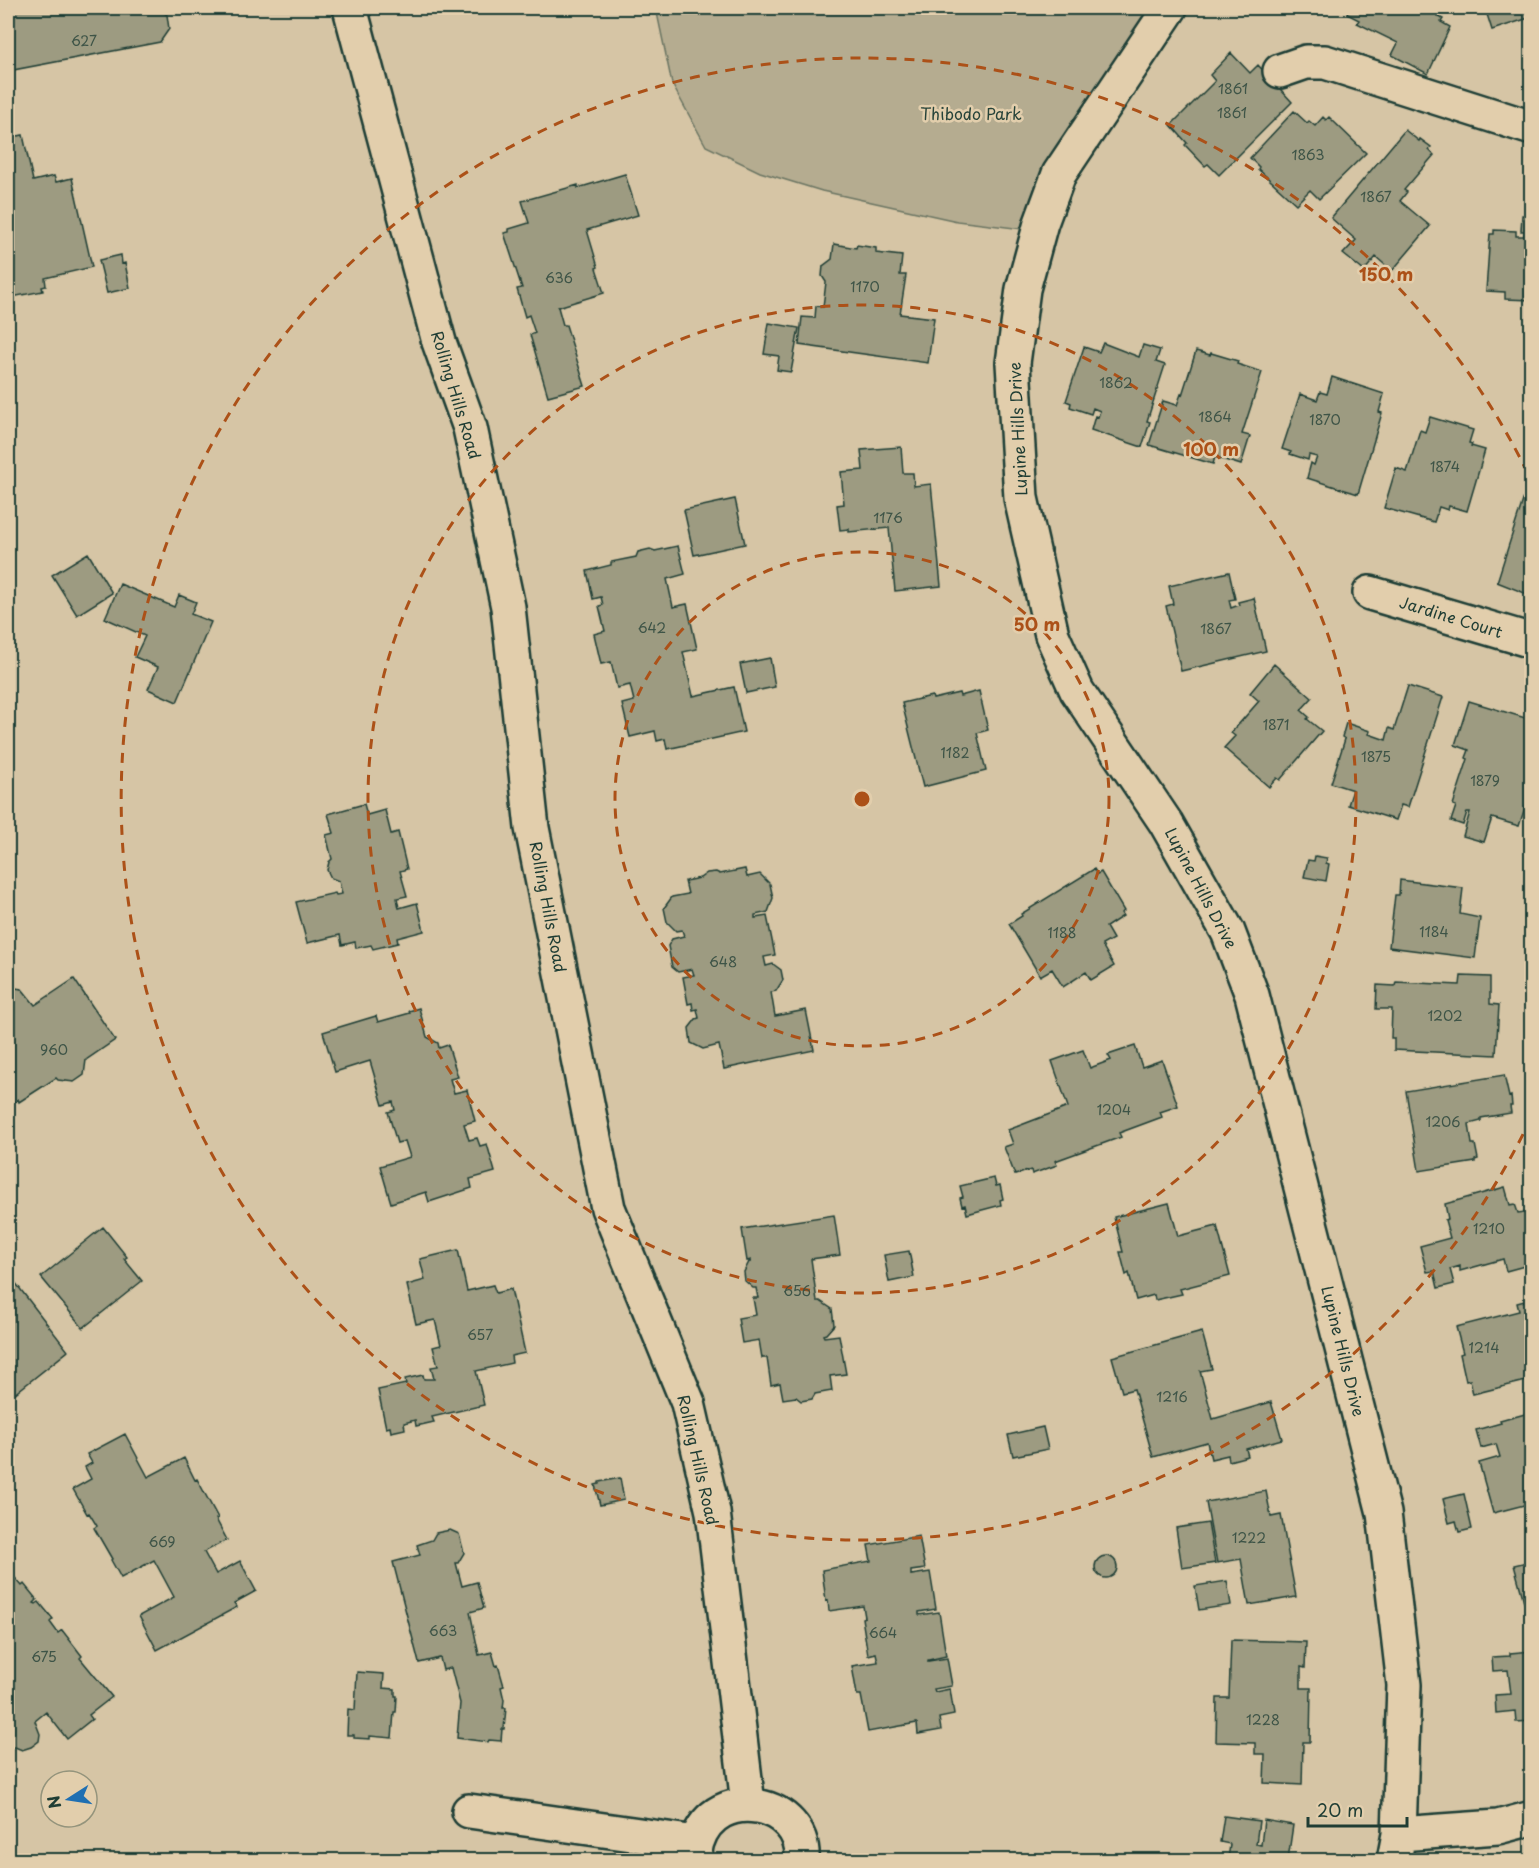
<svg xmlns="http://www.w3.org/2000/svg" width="1539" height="1868" font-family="'Playpen Sans',sans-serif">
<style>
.green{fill:#b5ac90;stroke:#6a7462;stroke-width:1.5}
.building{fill:#9d9b81;stroke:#1f3d34;stroke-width:1.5}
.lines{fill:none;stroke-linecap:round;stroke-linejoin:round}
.minor-casing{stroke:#1f3d34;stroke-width:38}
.minor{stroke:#e2ceac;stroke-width:33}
.ring{fill:none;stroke:#ac5118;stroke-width:3;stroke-dasharray:10 8}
.labels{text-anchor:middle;stroke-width:5;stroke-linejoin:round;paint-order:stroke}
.number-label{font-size:14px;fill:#3e5447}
.park-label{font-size:16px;fill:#264339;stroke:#e2ceac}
.street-label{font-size:16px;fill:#1f3d34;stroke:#e2ceac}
.centre{fill:#ac5118;stroke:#e2ceac;stroke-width:3}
.ring-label{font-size:18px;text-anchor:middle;font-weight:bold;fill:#ac5118;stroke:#e2ceac;stroke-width:5;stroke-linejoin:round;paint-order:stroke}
</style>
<rect width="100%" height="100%" fill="#d6c5a5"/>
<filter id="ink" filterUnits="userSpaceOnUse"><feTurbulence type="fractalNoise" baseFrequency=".0167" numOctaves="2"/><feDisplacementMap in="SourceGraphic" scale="12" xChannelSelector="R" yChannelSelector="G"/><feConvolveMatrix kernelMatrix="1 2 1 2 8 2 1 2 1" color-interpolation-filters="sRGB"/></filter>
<g filter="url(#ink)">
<path class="green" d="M656,8H1172L1039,231L957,221L822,191L760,172L706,146L672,84Z"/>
<path class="building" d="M8,8H124L125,10L137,8H157L167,15L169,29L160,42L8,71Z
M470,8H488L471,12Z
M1350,8H1437L1441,10L1437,16L1443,19L1441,22L1450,27L1428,74L1392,55L1398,43L1357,23L1359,20L1347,14Z
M1485,8H1532V17L1492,30Z
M1231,53L1250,73L1258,65L1292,102L1219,175L1208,164L1205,166L1185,145L1187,143L1171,125L1215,81L1210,75Z
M1294,111L1307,123L1309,121L1315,126L1323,117L1326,120L1329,117L1366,153L1319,199L1310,190L1296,204L1258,169L1259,167L1250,158Z
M11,130L13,137L23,135L33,181L54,176L56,182L72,178L92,267L45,278L46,286L42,287L43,291L12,297L8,285V131Z
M1405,130L1419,141L1420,139L1431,147L1429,150L1434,155L1404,190L1407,192L1400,201L1430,226L1392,271L1376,257L1364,271L1343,254L1356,240L1331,218Z
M625,174L638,215L587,230L598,267L596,268L604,293L558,307L563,325H566L585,386L548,396L530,335L535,333L529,315L525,317L517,289L522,288L504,233L509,232V229L529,223L522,201L578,185V188Z
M1522,215L1532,216V300L1505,299V292L1486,291L1490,234H1494V230L1516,231V236H1524L1525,231H1521Z
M834,244L856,248L857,245L876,248V253L902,256L900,275H906L900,314L934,318L928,363L799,345L802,317L815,318L816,306L823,307L826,282L822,276L823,266L832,259Z
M121,255L122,264L125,263L130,288L107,293L99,260Z
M769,323L799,328L791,372L777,370L779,356L764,354Z
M1103,343L1139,357L1143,345L1160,350L1156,362L1165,365L1147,421L1150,422L1142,447L1091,430L1095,416L1098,417L1100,411L1093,408L1091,414L1070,407L1071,403L1066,401L1084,347L1099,352Z
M1196,351L1210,355L1211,353L1238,361L1237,364L1262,372L1242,434L1250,436L1241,465L1215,457L1213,464L1149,445L1163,401L1177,405L1181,394L1182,395Z
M1332,377L1384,394L1379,412L1382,413L1358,494L1307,478L1311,463L1314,465L1317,457L1309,455L1308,460L1290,454L1291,452L1282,449L1300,394L1317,400L1320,392L1327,394Z
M1430,417L1473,430L1469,443L1472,444L1471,446L1485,450L1467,511L1449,506L1448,510L1439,507L1434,522L1384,508L1396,468L1407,472L1420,430L1425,432Z
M901,447L903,473H913L914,486L931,484L941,586L895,591L889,528L849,532V529L840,530L837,505L844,504L841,472L863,470L861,450Z
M1532,472V593L1527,592V594L1497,582Z
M735,499L745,544L694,555L684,510Z
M678,546L685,574L667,579L673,607L687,604L697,649L683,652L693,696L734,687L744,732L667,749L665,739L657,741L655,731L630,737L622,704L634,701L630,685L617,688L611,662L601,664L594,634L605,631L599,606L603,605L601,597L593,599L587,571L611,565V562L636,557L638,552L650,549L655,551Z
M88,553L112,593L77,615L52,575Z
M1229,572L1235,599L1229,600L1231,608L1239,605L1238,602L1254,598L1266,651L1181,671L1166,606L1173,604L1169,586Z
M120,584L174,607L179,595L196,602L191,614L211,622L177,702L148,689L158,667L135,657L145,636L105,618Z
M770,658L775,687L746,693L740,664Z
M1274,664L1312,698L1301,710L1309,717L1307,719L1322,731L1280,780L1277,778L1269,787L1224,748L1235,736L1231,733L1259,701L1250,693Z
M1408,686L1443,697L1408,807L1401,805L1396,820L1348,805L1353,790L1331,783L1345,739L1342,737L1346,723L1370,731L1369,734L1386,740L1389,728L1394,730Z
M979,691L988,730L977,733L986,771L923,787L902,703L932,696L933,699L959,693L960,696Z
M1469,701L1532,720V786L1519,826L1492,818L1484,842L1463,836L1470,812H1467L1463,825L1451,821L1456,806L1453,805L1468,759L1466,758L1469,750L1455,745Z
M364,804L367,815L385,810L391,834L398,832L407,869L400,871L407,896L397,898L399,908L417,903L424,931L397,938L398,943L373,949L371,945L356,948L355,942L342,945L340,935L307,943L296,902L335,893L336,895L342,894L339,881L331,878L327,870L329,862L332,859L326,835L334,833L328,814Z
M1315,856L1327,858L1326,863L1329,864L1326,881L1304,877L1308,860L1314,861Z
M745,869L747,877L760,874L770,884L773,898L768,912L755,915V918L767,916L775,955L764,957L766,966L773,964L781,970L783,980L776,991L771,992L775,1016L806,1010L814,1050L724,1069L719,1045L703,1049L691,1043L689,1028L696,1019L699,1018L697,1009L693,1010L692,1003L688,1004L683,977L694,975L692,969L678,972L672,967L668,946L672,939L684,936L682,930L676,931L667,922L664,908L672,897L688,894L685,881L700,878L707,873L716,872L720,874Z
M1094,869L1097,874L1101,872L1124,911L1121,913L1123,916L1106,927L1113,939L1102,945L1114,966L1091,980L1086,972L1063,987L1052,969L1040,976L1009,924L1022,916L1021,914Z
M1400,880L1463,888L1460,914L1480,918L1475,958L1389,947L1395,895H1399Z
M1461,976L1490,977V1004L1499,1005L1496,1055L1394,1050V1038H1391L1392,1009H1376L1377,985L1395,986L1396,982L1460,985Z
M74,979L115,1040L86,1060L84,1075L74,1082L58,1080L56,1078L19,1102L18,1099L8,1106V990L15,988L22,989L35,1005Z
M419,1008L427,1037L438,1043L439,1048L448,1045L458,1077L450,1079L454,1093L467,1090L475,1121L464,1124L469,1140L477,1138L480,1146L487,1144L495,1172L470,1179L472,1188L429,1202L426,1192L391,1203L380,1166L410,1157L405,1141L397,1143L388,1112L395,1110L393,1102L383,1105L370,1061L335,1072L323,1032L376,1016L378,1022L410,1013L409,1011Z
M1135,1046L1142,1067L1162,1060L1178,1106L1160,1112L1162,1117L1119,1133L1121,1137L1055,1161L1057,1165L1032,1174L1031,1170L1015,1175L1004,1147L1013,1144L1008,1130L1068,1107L1052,1061L1083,1050L1090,1068L1111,1060L1108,1055Z
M1504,1075L1509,1097L1511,1096L1512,1106H1510L1511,1113L1481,1118V1121L1469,1124L1472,1144H1475L1478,1159L1475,1160V1162L1419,1171L1406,1091Z
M994,1178L996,1186L1000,1185L1003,1199L1000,1200L1001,1205L967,1214L965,1205L962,1206L960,1198L963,1197L960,1186Z
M1505,1187L1510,1205L1515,1204L1518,1213L1532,1211V1264L1506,1271L1503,1259L1460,1271V1266L1450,1269L1454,1284L1438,1288L1434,1271L1427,1272L1420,1246L1450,1238L1445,1220L1448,1219L1445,1204Z
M1169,1203L1178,1236L1217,1226L1230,1276L1180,1289L1182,1294L1155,1300L1154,1295L1136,1300L1129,1273L1126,1275L1120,1252H1123L1114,1217Z
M834,1215L840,1255L811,1259L817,1301H820L832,1309L834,1325L826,1334L823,1335L824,1337L839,1335L846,1374L830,1376L832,1391L815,1394L812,1399L801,1401L796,1397L783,1399L780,1383L771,1385L767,1358H762L759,1340L742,1343L738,1318L756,1315L753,1298H758L756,1288H753L745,1281L744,1272L749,1262H751V1260L747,1261L742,1229Z
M103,1227L127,1257L124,1259L142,1281L83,1328L41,1277Z
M458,1250L467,1291L493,1285L496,1293L511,1289L525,1353L511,1356L512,1363L476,1371L484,1405L432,1417L434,1422L416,1426L415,1420L404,1423L405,1429L391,1432L390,1427L386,1428L378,1390L406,1384L405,1379L423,1375L424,1379H434L431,1367L438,1366L433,1347L441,1345L435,1320L416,1324L407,1285L425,1280L420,1259Z
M909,1251L914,1277L889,1282L884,1255Z
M11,1277L68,1351L8,1399V1279Z
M1532,1299V1387L1530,1380L1473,1394L1470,1380L1466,1381L1460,1354L1463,1353L1456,1327L1519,1311L1517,1303Z
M1202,1332L1212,1369L1200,1371L1213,1419L1271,1402L1282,1439L1246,1449L1248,1456L1229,1461L1228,1455L1211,1459L1207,1442L1153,1457L1134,1389L1122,1392L1112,1357Z
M1532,1412V1503L1493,1513L1479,1463L1500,1457L1496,1444L1481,1448L1476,1430L1501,1423L1500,1421Z
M1043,1427L1048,1449L1013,1456L1008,1435Z
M125,1434L148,1477L184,1458L195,1480L197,1479L218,1518L216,1519L227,1540L204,1552L216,1574L240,1561L256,1591L234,1603L237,1607L157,1650L139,1616L174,1597L154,1560L121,1578L111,1560L112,1559L94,1528L97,1526L89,1513L87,1514L73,1489L91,1479L85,1467L92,1463L87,1454Z
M620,1478L624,1500L600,1505L595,1485L599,1484V1482Z
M1266,1491L1271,1517L1281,1515L1296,1597L1249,1605L1241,1559L1217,1563L1206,1502Z
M1464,1494L1472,1529L1459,1532L1456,1521L1449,1523L1443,1499Z
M1208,1523L1215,1563L1182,1568L1176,1528Z
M450,1530L459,1534L464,1553L458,1563H456L462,1586L477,1582L484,1608L470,1612L479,1655L492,1652L496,1666L498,1665L504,1686L501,1687L504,1700L503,1708H506L504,1729H502L501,1741L489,1740L488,1742L457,1738L460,1703L451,1668L443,1670L440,1658L419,1663L393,1562L420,1555L417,1545L432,1540L436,1533Z
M919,1536L925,1569L911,1571V1575L930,1572L936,1609L919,1612V1615L939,1612L946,1656L928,1660V1661L947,1658L952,1686L934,1689L935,1692L950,1689L954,1715L939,1718L941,1730L918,1734L917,1723L868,1732L861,1695H857L852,1666L878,1662L876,1653L868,1655L862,1618L865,1617L863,1606L829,1611L828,1600L826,1601L822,1570L871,1561L868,1545Z
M1532,1542V1608L1526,1609L1514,1565L1527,1562L1526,1558L1529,1557L1526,1543Z
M1095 1567a11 11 0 1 1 22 0a11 11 0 1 1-22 0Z
M8,1562L13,1569L10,1572L22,1586L24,1584L37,1600L34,1603L36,1604L39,1602L53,1619L50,1622L58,1633L62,1630L82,1656L80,1658L112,1697L89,1715L92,1719L67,1739L46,1712L35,1721L40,1734L39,1741L31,1747L22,1750L15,1747L8,1748Z
M1227,1581L1231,1605L1199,1610L1195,1586Z
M1231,1640L1306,1642L1305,1668L1301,1667V1688H1311L1310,1742H1303L1302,1785L1264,1783L1265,1754H1255V1743L1216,1742L1217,1698H1229Z
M1532,1651V1721L1516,1722L1515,1711L1496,1713L1495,1695L1511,1694L1508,1670L1493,1671L1492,1657L1510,1656V1653Z
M357,1672L384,1674L383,1688L395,1689V1696H397L396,1712H394L392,1738L370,1736V1739L354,1738V1735H347L348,1709L355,1710Z
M1224,1816L1259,1821L1256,1844L1261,1845L1264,1820L1293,1825L1288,1859L1297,1860H1226H1228L1230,1844L1220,1842Z"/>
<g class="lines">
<defs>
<path id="minor" d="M350,8L439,342L470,428L508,607L532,828L608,1208L688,1403L713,1512L748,1804
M1170,8L1059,174L1041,223L1023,289L1013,363L1021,498L1052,635L1077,691L1166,823L1228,932L1252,995L1384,1513L1404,1685L1399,1834L1394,1860
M1280,71L1306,62H1325L1532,128
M1370,593L1532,641
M469,1811L696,1843
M1399,1834L1498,1827L1532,1818
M695,1860C695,1855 695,1848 697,1842C716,1782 806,1801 802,1860"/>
</defs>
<use href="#minor" class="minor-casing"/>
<use href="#minor" class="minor"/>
</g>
</g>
<g class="ring">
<circle cx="862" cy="799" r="247"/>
<circle cx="862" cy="799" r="494"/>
<path d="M1531 1118A741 741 0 1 1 1531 480"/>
</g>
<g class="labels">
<g class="number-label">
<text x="84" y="46">627</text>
<text x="1233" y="94">1861</text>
<text x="1232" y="118">1861</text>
<text x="1308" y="160">1863</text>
<text x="1376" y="202">1867</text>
<text x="559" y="283">636</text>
<text x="865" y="292">1170</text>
<text x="1116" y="388">1862</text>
<text x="1215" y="422">1864</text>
<text x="1325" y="425">1870</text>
<text x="1445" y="472">1874</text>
<text x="888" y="523">1176</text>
<text x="652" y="633">642</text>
<text x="1216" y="634">1867</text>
<text x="1276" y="730">1871</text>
<text x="955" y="758">1182</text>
<text x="1376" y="762">1875</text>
<text x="1485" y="786">1879</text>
<text x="1434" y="937">1184</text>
<text x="1062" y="938">1188</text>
<text x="723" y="967">648</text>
<text x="1445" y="1021">1202</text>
<text x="54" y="1055">960</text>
<text x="1114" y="1115">1204</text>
<text x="1443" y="1127">1206</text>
<text x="1489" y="1234">1210</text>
<text x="797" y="1296">656</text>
<text x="480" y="1340">657</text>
<text x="1484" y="1353">1214</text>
<text x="1172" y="1402">1216</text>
<text x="1249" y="1543">1222</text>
<text x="162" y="1547">669</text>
<text x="443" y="1636">663</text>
<text x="883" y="1638">664</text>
<text x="44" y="1662">675</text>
<text x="1263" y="1725">1228</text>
</g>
<g class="park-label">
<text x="971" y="120">Thibodo Park</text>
</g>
<g class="street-label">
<text transform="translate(456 395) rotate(73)" y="6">Rolling Hills Road</text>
<text transform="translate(1018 429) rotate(-93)" y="6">Lupine Hills Drive</text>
<text transform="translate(1451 617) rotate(17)" y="6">Jardine Court</text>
<text transform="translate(1201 888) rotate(62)" y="6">Lupine Hills Drive</text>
<text transform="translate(548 907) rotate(79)" y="6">Rolling Hills Road</text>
<text transform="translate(1343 1351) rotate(76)" y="6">Lupine Hills Drive</text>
<text transform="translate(698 1460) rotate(77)" y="6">Rolling Hills Road</text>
</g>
</g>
<circle cx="862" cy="799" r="9" class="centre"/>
<g class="ring-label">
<text x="1386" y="281">150 m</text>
<text x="1211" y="456">100 m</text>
<text x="1037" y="631">50 m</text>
</g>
<rect width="1539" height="1868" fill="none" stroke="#e2ceac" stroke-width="30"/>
<rect x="15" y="15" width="1509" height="1838" fill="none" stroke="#1f3d34" stroke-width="2" filter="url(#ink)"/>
<g transform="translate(69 1799) rotate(258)"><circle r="28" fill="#e2ceac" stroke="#94947c" stroke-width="1.5"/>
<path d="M0-4.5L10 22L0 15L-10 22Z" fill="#1f6fb2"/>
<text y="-9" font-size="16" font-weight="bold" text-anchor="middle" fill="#1f3d34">N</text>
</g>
<path d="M1308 1817v9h99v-9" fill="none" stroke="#1f3d34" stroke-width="3"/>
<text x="1317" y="1817" font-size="18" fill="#1f3d34" stroke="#e2ceac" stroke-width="4.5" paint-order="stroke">20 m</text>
</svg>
